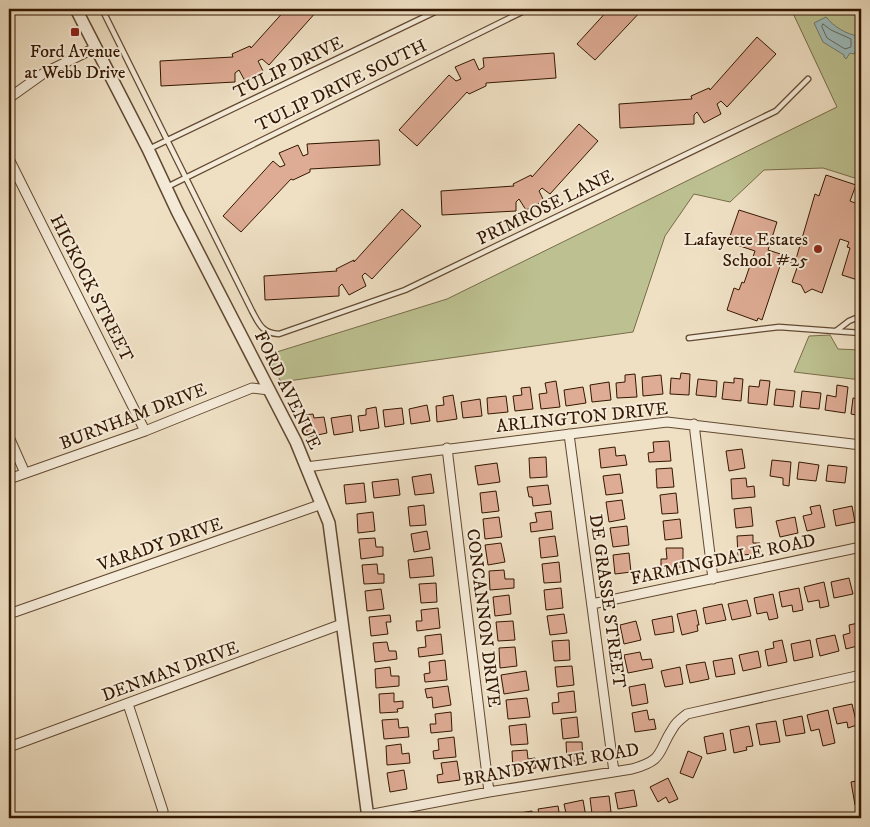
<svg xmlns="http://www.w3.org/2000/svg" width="870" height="827" font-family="'IM FELL DW Pica',serif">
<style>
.green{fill:#bdc191;stroke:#786c48}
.water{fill:#9cbbbc;stroke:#727971}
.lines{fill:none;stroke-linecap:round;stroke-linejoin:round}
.shore{stroke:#68695e;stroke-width:1}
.building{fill:#deab94;stroke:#331700}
.service-casing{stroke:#624931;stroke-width:7}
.minor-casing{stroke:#624931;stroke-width:11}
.tertiary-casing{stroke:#624931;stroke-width:14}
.service{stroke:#f5ebd9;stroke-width:4.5}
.minor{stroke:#f5ebd9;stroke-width:9}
.tertiary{stroke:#f5ebd9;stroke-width:11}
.poi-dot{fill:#8f2418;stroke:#f5ebd9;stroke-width:2}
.labels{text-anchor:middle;stroke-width:4;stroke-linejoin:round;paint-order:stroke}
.poi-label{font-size:18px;fill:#331700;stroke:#f5ebd9}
.street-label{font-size:18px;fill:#331700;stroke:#f5ebd9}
</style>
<rect width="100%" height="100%" fill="#efe0c4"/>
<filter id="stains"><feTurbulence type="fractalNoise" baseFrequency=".004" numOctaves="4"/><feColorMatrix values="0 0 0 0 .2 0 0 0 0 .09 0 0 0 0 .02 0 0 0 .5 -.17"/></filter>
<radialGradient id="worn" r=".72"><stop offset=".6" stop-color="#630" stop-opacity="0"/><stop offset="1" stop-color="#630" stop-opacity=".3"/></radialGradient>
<path class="green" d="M791,9H861V180L823,168L764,170L730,202L694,194L665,236L633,332L281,382L267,355L447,299L837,107Z
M830,335L838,349L861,350V380L794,372L809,336Z"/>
<path class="water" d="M826,17C833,26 847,35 859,36L856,43L859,45L854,54L850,53L846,59L844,57V55L823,42L814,23Z"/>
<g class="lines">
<path class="shore" d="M823,24L831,30L851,39V47L845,49L827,38L822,27Z"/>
</g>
<path class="building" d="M286,9H314L317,11L269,65L262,59L258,61L263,71L245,81L239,70L235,73V82L161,86L160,61L233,57L232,54L250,46L251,48Z
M609,9H643L595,60L577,44Z
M757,37L776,54L727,107L721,101L717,104L721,114L704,123L697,112L694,115V124L620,128L619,104L692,99L691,96L709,88L710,90Z
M554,53L556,78L486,83V86L469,94L467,92L417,146L399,130L449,75L456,81L461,79L455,67L474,59L479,70L484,67L483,58Z
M579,124L598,141L550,194L542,188L539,191L544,201L526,210L519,199L516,202V211L442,215L441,191L514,186L513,184L531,175L532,177Z
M379,140L380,165L310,169V172L293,180L291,179L241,232L223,216L273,161L280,167L285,165L279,153L298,145L303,156L308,154L307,144Z
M826,175L856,185L850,201L860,205L861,202V281L842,275L850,248L847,247L849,242L840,239L822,293L812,289L805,293L801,285L792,282L798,265L782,260L762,320L758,318L757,321L727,310L734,288L739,290L742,282L744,283L755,251L728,242L739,210L777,222L768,250L796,259L815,194L819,196Z
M402,209L421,226L372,279L365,273L362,276L366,286L349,295L342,284L339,287V296L265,300L264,276L337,271L336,269L354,260V262Z
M681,373L690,374L689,395L670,394L671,378L680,379Z
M635,374L637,397L617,398L616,383L625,382V375Z
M661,375L663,394L643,396L642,377Z
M734,378L743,379L741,401L722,399L724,382L734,383Z
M698,379L717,381L716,397L696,395Z
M760,380L770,381L767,405L748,403L749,386L759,387Z
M556,381L560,407L541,409L539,394L547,393L545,383Z
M609,382L611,400L592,402L590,385Z
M837,385L848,387L845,413L825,410L827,395L836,397Z
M530,387L533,409L515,411L513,396L522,395L521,388Z
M583,387L586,403L566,406L564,390Z
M776,389L795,391L793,407L774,405Z
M802,391L821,393L819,409L800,407Z
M453,395L457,419L437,422L436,406L444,405L443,397Z
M506,396L508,412L488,414L487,398Z
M853,398L861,399V416L851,414Z
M480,399L482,416L463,418L461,402Z
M427,405L430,421L411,424L409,409Z
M376,407L379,428L360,431L358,416L366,415V409Z
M402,408L404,424L385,427L383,410Z
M313,414L314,418L324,417L327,433L308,437L304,415Z
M351,415L353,432L334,435L331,418Z
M669,441L671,461L649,462L648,453L654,452L653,442Z
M615,447L616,456L625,455L627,465L601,468L599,449Z
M742,449L745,468L729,471L726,451Z
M546,457L547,477L530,478L529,458Z
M772,460L791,462L789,486L783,485V478L770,476Z
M799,462L819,465L816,481L797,479Z
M497,463L500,482L478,485L475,466Z
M828,465L847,467L845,483L826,481Z
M672,468L674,487L657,488L656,469Z
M431,474L434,493L415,495L412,477Z
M620,474L623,493L606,495L603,476Z
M746,478L747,487L754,486L755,497L732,499L731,479Z
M398,479L400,495L374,498L372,482Z
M364,483L366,502L346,504L344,485Z
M548,485L551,504L533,506L532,497H529L527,487Z
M496,491L499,511L482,513L480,493Z
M676,493L678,513L662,514L660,495Z
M622,500L625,519L609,522L606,502Z
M424,505L426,525L410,526L408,507Z
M820,505L825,527L807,531L803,516L812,514L810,507Z
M852,506L855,522L836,526L833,510Z
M751,507L753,526L736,528L734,509Z
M551,511L553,529L531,532L530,523L537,522L535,513Z
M373,512L375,531L358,533L357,514Z
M499,517L502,537L485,539L483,519Z
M795,517L798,533L780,537L776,521Z
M680,519L682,538L665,540L663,521Z
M627,526L629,545L613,547L610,528Z
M427,531L430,549L414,552L411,534Z
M753,535V543H760L761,554L738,555L737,536Z
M555,536L558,556L541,558L539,538Z
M375,538L376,547H383V556L361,559L359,539Z
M501,543L505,562L488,565L485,545Z
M666,548H683V567L661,568V559H667Z
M629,553L631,572L615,574L613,555Z
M432,557L434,576L410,578L408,560Z
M559,562L561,582L544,583L542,564Z
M377,564L378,574H384V583L364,584L362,565Z
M504,570L505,579H514V588L490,590L489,571Z
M849,578L853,594L834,598L831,582Z
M824,582L829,606L820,608L819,600L808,602L804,587Z
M436,583L437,602L421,603L419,584Z
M561,588L563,608L546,610L544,590Z
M799,588L803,610L793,612L792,605L782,607L779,592Z
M381,589L384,609L367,611L365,591Z
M773,594L778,618L769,620L767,612L757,614L754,598Z
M509,595L511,614L495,616L493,597Z
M747,600L751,616L732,620L728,604Z
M722,604L726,620L706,624L703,608Z
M438,608L440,628L417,631L416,621H422L421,610Z
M696,610L699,625H697L698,631L682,635L677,614Z
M564,614L567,633L550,635L547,616Z
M390,615L391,622H386L388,634L371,636L369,617Z
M672,616L674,632L655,635L652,620Z
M513,621L515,640L498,641L496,622Z
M636,621L641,640L624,644L620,625Z
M858,623L861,634V645L846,649L843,635L850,633L849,625Z
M441,634L443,654L419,657L418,648L426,647L425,636Z
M835,635L839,651L820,656L816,639Z
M569,640L570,660L554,661L552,641Z
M782,640L787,662L768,666L765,650L774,648L773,642Z
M810,640L813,657L794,661L791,644Z
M387,642L389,651H396L397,659L375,662L373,643Z
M515,647L517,666L500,668L499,648Z
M758,651L761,667L743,671L739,655Z
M640,652L642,660L651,659L653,668L628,673L624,655Z
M732,658L735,674L716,677L713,661Z
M445,660L447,680L425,682L424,674L430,673L429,662Z
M705,662L709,679L690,683L686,665Z
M572,666L574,685L557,687L555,667Z
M390,667L391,676H399V686L376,688L375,669Z
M680,667L683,684L665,687L661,671Z
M526,671L529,690L504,694L501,675Z
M645,684L648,703L632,706L629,687Z
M448,686L451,705L433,708L432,697L427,698L425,689Z
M574,691L576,712L553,714L552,703L559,702L558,693Z
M394,693V702L403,701V708L397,709L398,712L380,713L379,694Z
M527,698L530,717L508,719L506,700Z
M852,704L857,725L848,728L847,722L837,724L833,708Z
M647,710L649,720L654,719L656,729L635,732L632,713Z
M828,710L835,743L823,746L819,729L811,731L807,715Z
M451,712L452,731L431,733L430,724H436L435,714Z
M802,716L805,733L786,736L783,720Z
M577,717L579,737L563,739L561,719Z
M398,719L399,728L408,727L409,737L384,739L382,720Z
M776,721L780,742L760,745L756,724Z
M526,724L528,744L511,745L509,726Z
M749,726L753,746L746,747L747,750L734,753L730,730Z
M723,733L726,750L707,754L704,737Z
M454,737L456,757L434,759L433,751L439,750L438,739Z
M566,742H582L583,761H567Z
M401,744L402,754L409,753L410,763L387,765L386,746Z
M527,750L528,759L535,758L536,768L513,771L512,751Z
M688,751L702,757L693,778L680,773Z
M457,761L460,780L438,783L437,775L443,774L441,763Z
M404,770L407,789L390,792L387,773Z
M668,778L678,799L669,803L666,797L658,802L650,787Z
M861,780V804L855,805L851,782Z
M634,790L637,806L618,809L615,793Z
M609,796L611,812L592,814L590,798Z
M583,800L586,817L567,818L564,804Z
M558,806L560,818H540L538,809Z
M532,811L533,818H514L513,814Z"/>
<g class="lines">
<defs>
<path id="service" d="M102,9L252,311C259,324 262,333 279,334L405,290L776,111L808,79
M149,149L441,9
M167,187L528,9
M836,331L849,321L861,316
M689,338L779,327L861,333"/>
<path id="minor" d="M9,98L44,73L95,48
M9,159L145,431
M694,424L713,579
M569,434L614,772
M9,437L25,473
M447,448L489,792
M306,467L667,422L861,445
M9,479L145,431L252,388L269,390
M592,604L861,547
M9,614L322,504
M128,704L163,811L161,818
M9,747L342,624
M368,815L489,792L632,769C665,760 657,752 673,728C676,722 682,718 687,714L861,675"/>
<path id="tertiary" d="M76,9L148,149L177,211L296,442L329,523L368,818"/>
</defs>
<use href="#service" class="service-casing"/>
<use href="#minor" class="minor-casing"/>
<use href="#tertiary" class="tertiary-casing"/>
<use href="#service" class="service"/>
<use href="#minor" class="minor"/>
<use href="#tertiary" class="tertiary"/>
</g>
<g class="poi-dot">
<rect x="70" y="27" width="10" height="10" rx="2.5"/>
<circle cx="818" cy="249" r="5"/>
</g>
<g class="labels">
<g class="poi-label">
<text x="75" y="57">Ford Avenue<tspan x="75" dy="21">at Webb Drive</tspan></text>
<text x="808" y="245" text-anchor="end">Lafayette Estates<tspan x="808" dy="21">School #25</tspan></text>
</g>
<g class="street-label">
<text transform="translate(288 67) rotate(-26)" y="6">TULIP DRIVE</text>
<text transform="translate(341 85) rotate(-26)" y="6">TULIP DRIVE SOUTH</text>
<text transform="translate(545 207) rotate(-26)" y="6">PRIMROSE LANE</text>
<text transform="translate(92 288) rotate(63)" y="6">HICKOCK STREET</text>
<text transform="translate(288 390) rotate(64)" y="6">FORD AVENUE</text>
<text transform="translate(133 416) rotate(-21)" y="6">BURNHAM DRIVE</text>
<text transform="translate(582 417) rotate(-6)" y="6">ARLINGTON DRIVE</text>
<text transform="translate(160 544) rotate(-19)" y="6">VARADY DRIVE</text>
<text transform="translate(723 559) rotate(-12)" y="6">FARMINGDALE ROAD</text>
<text transform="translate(608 601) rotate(82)" y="6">DE GRASSE STREET</text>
<text transform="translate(484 618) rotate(83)" y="6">CONCANNON DRIVE</text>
<text transform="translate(170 671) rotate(-20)" y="6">DENMAN DRIVE</text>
<text transform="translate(551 764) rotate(-10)" y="6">BRANDYWINE ROAD</text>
</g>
</g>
<rect width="870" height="827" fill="none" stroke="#efe0c4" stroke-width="30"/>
<rect x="10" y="10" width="850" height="807" fill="none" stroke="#331700" stroke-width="2.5"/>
<rect x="15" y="15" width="840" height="797" fill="none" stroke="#331700"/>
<rect width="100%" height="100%" filter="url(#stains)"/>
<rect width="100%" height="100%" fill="url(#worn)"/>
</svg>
